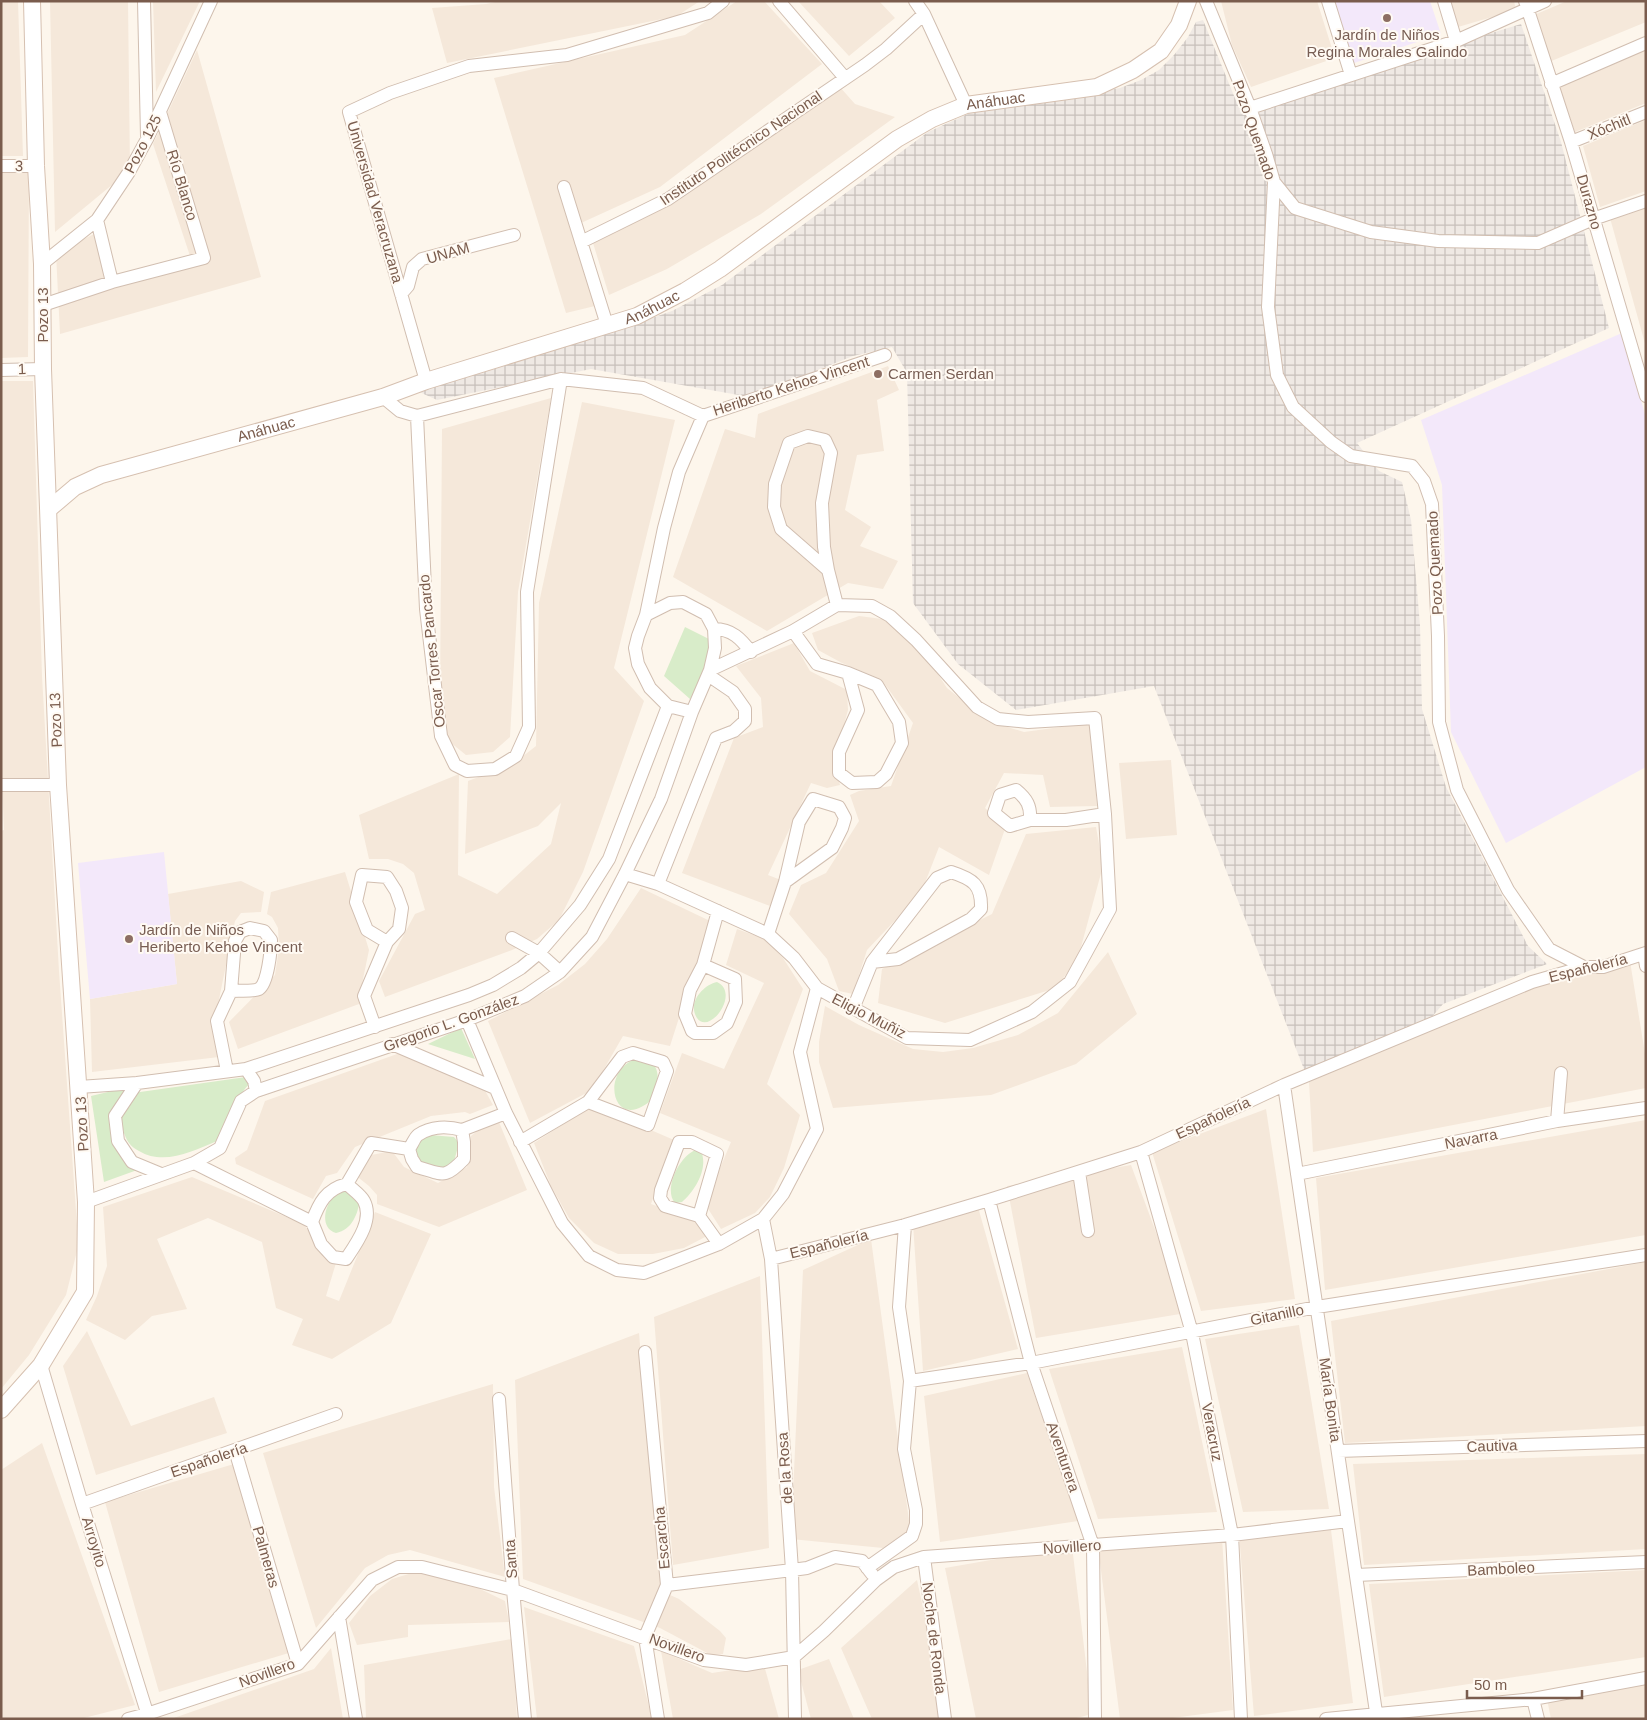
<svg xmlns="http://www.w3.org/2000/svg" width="1647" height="1720" font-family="Helvetica,sans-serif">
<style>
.residential{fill:#f5e8da}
.industrial{fill:url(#industrial-grid)}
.education{fill:#f3e8fa}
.green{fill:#d8ecc9}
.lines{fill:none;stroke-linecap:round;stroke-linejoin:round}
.minor-casing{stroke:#d1beb0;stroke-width:14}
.secondary-casing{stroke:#d6c0b0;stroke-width:18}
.minor{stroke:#fff;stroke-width:12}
.secondary{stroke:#fff;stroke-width:16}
.education-dot{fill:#8d6e63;stroke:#fffaf3;stroke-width:2}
.labels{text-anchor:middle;stroke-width:4;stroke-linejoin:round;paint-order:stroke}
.education-label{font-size:15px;fill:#785e54;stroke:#fffaf3;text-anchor:start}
.street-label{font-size:15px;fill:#7a5c4d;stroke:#fffaf3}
</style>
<defs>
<pattern id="industrial-grid" width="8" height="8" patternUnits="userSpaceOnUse" patternTransform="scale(1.25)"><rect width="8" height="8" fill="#efe9e4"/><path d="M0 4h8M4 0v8" fill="none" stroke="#c7c0bb"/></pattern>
</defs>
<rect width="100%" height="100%" fill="#fdf6ec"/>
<path class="residential" d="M1,1H18L23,156H1Z
M50,1H128L130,170L55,232Z
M153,1H200L156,92Z
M500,1H700L677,16L447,63L432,8L486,4Z
M737,1H764L822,64L660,187L570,228L595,306L566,313L494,78L685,35Z
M798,1H879L895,18L849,56Z
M1221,1H1317L1335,58L1251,87L1232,45Z
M1451,1H1514L1516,10L1458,27Z
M1567,1H1646V22L1549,62L1534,15Z
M1646,40V103L1575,132L1556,77Z
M197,50L261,277L60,334L56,253L96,233L116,280L191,259L153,144Z
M839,86L855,104L895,117L761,214L667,269L609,295L589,230L668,197Z
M1646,120V191L1600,207L1583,146Z
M29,172L28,357L1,358V173Z
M1646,206V347L1610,218Z
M888,366L899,390L877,400L884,451L857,455L845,510L871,527L860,546L898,561L883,589L848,583L767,631L673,577L725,429L755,438L758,414Z
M1,381H33L42,676L59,971L77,1225V1251L66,1295L29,1355L1,1389V831L4,830L1,757Z
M551,398L518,592L510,737L493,752L466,755L445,738L440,699L442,429Z
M582,402L675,420L614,668L644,701L583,872L559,920L537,939L512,950L385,997L379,981L415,914L425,910L414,873L403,864L388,859H369L359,815L459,774L458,875L497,894L551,844L561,803L538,826L465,854L468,781L513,764L536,746L539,603Z
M859,616L890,620L922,650L947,688L988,721L1024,732L1090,723L1097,806L1050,807L1043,775L1004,773L985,808L1006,826L989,875L939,847L921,893L867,950L853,994L839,991L827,959L789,914L801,885L826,873L859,821L850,795L859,791L891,786L913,723L881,679L842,663L818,650L812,633Z
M794,643L810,671L847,690L848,710L834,762L840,785L827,788L811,783L768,875L781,880L770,906L682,873L734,738L763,727L761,698L736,666Z
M1171,760L1177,835L1126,839L1119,763Z
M1096,827L1103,866L1078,958L1056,988L945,1023L878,1003L882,969L992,914L1026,834Z
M345,872L369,950L363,979L359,1004L238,1049L229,1022L275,975L279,948L278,928L272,917L267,914L271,892Z
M241,881L264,892L261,912L241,913L235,921L215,1019L219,1057L92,1072L90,999L177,984L168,894Z
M641,888L710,921L670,1046L623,1036L592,1090L530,1123L488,1021L558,985L585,964L607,939Z
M737,929L765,939L783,958L803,989L767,1084L800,1115L784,1168L770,1197L755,1213L721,1229L705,1204L731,1142L660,1113L682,1053L724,1069L764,983L726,965Z
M1108,952L1137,1014L1076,1064L991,1095L833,1108L819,1062V1042L825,1006L859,1025L913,1049L943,1052L973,1048L1018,1035L1058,1013Z
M1629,955L1646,1060V1088L1313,1152L1309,1082L1409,1038L1431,1018Z
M400,1053L482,1085L493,1105L470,1114L465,1112L431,1116L355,1147L337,1173L326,1176L313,1199L236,1164L235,1158L247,1150L265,1101Z
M593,1105L674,1140L651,1204L694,1219L707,1236L684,1248L653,1254H618L594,1243L569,1218L551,1186L534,1143Z
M1266,1109L1295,1299L1201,1311L1152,1152Z
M1646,1120V1235L1325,1290L1316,1178Z
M499,1122L527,1190L439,1227L377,1204V1195L369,1186L354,1174L366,1156L392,1151L404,1167L438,1183L467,1167L471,1136L481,1128Z
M1131,1165L1186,1313L1036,1338L1007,1186Z
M192,1177L303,1224L336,1263L326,1296L339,1301L375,1212L431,1234L391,1323L332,1359L292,1345L303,1319L276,1308L262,1242L208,1218L157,1239L187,1309L152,1316L125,1340L86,1320L97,1296L107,1266L103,1207Z
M978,1207L1018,1349L923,1371L913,1224Z
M871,1239L912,1543L883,1548L791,1539L803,1270Z
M1646,1262V1426L1345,1443L1331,1321Z
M760,1276L769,1548L673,1565L654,1317Z
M1299,1325L1329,1509L1243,1512L1205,1339Z
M87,1331L131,1426L214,1397L227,1433L96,1475L63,1366Z
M639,1333L661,1591L679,1599L720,1631L726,1638L723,1654L711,1655L660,1628L523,1579L515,1380Z
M1182,1347L1217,1512L1098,1519L1049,1369Z
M1027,1373L1078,1521L940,1542L924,1396Z
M493,1384L494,1487L505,1577L410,1550L388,1555L365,1568L316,1628L263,1453Z
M42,1443L135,1705L80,1719H1V1470Z
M1646,1454V1549L1364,1565L1353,1464Z
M234,1464L292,1652L159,1692L105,1502Z
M1331,1530L1353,1703L1254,1716L1239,1534Z
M1222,1538L1233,1710L1165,1719H1120L1098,1547Z
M1072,1546L1092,1714L1073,1719H976L945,1568Z
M422,1570L474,1586L505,1601L509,1622L408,1625V1637L357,1645L349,1623L370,1596L392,1579Z
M1646,1570V1657L1384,1697L1369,1584Z
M917,1580L947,1719H872L841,1648Z
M524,1607L634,1646L652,1719H537Z
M512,1639L517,1719H366L364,1665Z
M331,1648L343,1719H171L314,1669Z
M661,1651L712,1673L764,1665L779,1719H673Z
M829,1659L854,1719H811L798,1670Z
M1646,1681V1719H1551L1547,1699Z"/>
<path class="industrial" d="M1203,20L1239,108L1265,102L1521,24L1561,142L1609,328L1357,443L1379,471L1402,482L1411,520L1420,625L1422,709L1446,787L1528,946L1547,964L1443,1004L1431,1018L1409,1038L1309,1082L1154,686L1016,710L958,664L913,603L907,373L892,347L853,356L750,397L591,369L437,400L415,390L612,332L672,311L722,285L928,132L970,113L997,106L1120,88L1141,80L1159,70L1174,55L1188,37L1196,22Z"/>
<path class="education" d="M1334,1H1430L1441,34L1351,64Z
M1622,333L1646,418V767L1506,843L1451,732L1442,485L1421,420Z
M164,852L177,984L90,999L78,863Z"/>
<path class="green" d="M685,627L709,639L714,654L690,699L664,676Z
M717,982C741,993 709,1036 697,1018C687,1003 703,985 717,982Z
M461,1028L475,1059L428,1044Z
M638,1058L652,1062C660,1072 658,1080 655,1091C653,1098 649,1103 643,1106C611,1125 601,1069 638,1058Z
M246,1077L252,1081C235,1098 227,1119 217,1141C193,1151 164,1166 139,1151C133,1148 129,1144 126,1138C123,1132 122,1125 121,1119L133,1093Z
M129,1087C119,1097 111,1114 114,1129C116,1138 134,1161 140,1169L104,1182L91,1096Z
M430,1135L454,1137L459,1143L453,1165L438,1171L417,1162L414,1147L419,1141Z
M700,1149C710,1167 695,1191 682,1202L675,1203C662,1189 682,1150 700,1149Z
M342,1189L360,1199C358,1214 352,1230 336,1233C320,1228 324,1207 333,1198C335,1195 339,1192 342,1189Z"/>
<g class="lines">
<defs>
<path id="minor" d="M144,1L147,136
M779,1L845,78
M915,1L924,14L966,105
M1206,1L1250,108L1266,154L1274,182L1268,307L1277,375L1293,407L1331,442L1351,456L1412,466L1424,481L1432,504L1438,636L1439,722L1457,790L1508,890L1549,949L1584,967
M1328,1L1351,75
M1444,1L1456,41
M1525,1L1571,142L1646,396
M1551,84L1646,43
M1250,108L1456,41L1545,1
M1571,142L1646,112
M1,166H36
M1274,182L1295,208L1371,232L1438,241L1538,243L1593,219L1646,201
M564,187L607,325
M97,220L112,282
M581,242L668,199L865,65L886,49L924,14
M42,264L97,220L129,172L147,139L211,1
M401,294L408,286L413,267L422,259L514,235
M43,305L112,282L204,258L160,112
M1,370L43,369
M426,381L349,112L390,93L469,66L567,55L708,13L723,1
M383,397L400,411L417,416L561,379L643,388L703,416L885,355
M417,416L426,609L441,736L455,765L467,771L495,769L516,756L529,727L527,592L561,379
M828,570L824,547L822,503L831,453L825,440L808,436L789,443L775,484L774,507L781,529L828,570L837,605
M646,615L664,528L679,472L703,416
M714,629C732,629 741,639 751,652
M793,631L817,664L848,673L877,685L899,722L902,743L886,774L877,782L852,783L839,773V752L858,710L848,673
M668,706L692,712
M1,785H58
M1030,820C1031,806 1027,799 1016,790L1000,795L994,813L1010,826L1030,820H1066L1105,814
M625,874L658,884L768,934L794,958L817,988L907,1038L970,1040L1032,1012L1070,982L1110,909L1105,814L1095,718L1028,722L998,719L977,707L916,640L890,616L872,606L837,605L793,631L710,670
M658,884L716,738L734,731L745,721V709L733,692L708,675
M768,934L785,882L799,822L813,799L839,807L845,818L842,828L832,848L785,882
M512,938L539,953L560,972
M1644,954L1646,966
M703,965L735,979L736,1002L727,1023L713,1033H695L692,1031L685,1014L690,990L703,965L718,911
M853,1009L872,962L937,878L951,872C973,879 982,885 981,909L971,919L898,959L872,962
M467,1020L506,1113L562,1223L589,1256L617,1270L644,1273L719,1244L763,1219L783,1194L817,1129L800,1052L817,988
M375,1027L364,996L387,942L399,929L402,908L396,891L387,877L362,875L356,902L367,930L387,942
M392,1044L495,1088
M246,1069L254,1081L256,1091
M227,1071L217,1021L231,991L235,941L240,932L250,928L264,931L271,940C271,950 268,983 259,989C252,992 239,990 231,991
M137,1083L115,1116L118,1141L132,1162L161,1174
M1284,1085L1377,1719
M79,1087L137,1083L246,1069L469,995L493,985L521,968L539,953L580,905L609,859L668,706L650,688L638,664L635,648L638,636L646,615L670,603L683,602L706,614L714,629L715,648L710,670L692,712L661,799L625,874L592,937L560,972L525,996L467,1020L256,1091L241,1101L220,1148L194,1163L86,1202
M1557,1121L1561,1073
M462,1130L464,1142V1159C444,1180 443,1174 417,1167L412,1159L409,1149C412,1145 415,1137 418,1135C431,1126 448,1126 462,1130L506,1113
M520,1142L588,1102L622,1057L633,1053L663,1062L667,1071L648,1125L588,1102
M1141,1152L1192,1333L1232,1535L1241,1719
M194,1163L312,1222L321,1244L333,1257L346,1259C356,1244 374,1220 364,1201C361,1195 352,1189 347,1184C326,1189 319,1203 312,1222
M1079,1172L1088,1231
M1297,1174L1557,1121L1646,1108
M347,1184L371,1143L409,1149
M989,1200L1031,1363L1093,1546L1095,1719
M699,1216L717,1154L692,1142H679L661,1190L660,1198L665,1206L699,1216L719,1244
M763,1219L771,1259L792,1570L795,1719
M771,1259L905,1225L989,1200L1141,1152L1284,1085L1532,982L1584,967H1603L1646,953
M645,1352L667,1585L645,1637L658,1719
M41,1365L82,1504L149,1719
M910,1381L1031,1363L1317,1307L1646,1255
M499,1399L513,1590L525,1719
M235,1450L298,1664
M1338,1451L1646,1441
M82,1504L336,1414
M924,1557L945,1719
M867,1568L912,1536L916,1524V1510L904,1449L910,1381L899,1307L905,1225
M1356,1575L1646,1562
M667,1585L792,1570L807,1568L835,1557L862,1561L872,1574
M339,1617L356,1719
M1533,1699L1538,1719
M128,1719L147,1714L298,1664L372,1580L398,1567H422L513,1590L704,1660L746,1665L794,1657L824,1631L876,1580L894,1567L924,1557L1232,1535L1348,1521
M1326,1719L1533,1699L1646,1678"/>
<g id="secondary">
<path id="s1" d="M49,509L75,487L101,475L383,397L426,381L637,316L685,291L720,269L897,139L932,119L966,105L1097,87L1133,70L1161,51L1179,25L1188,1"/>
<path d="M1,1410L41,1365L85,1292L86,1202L58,785L43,369L42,264L36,166L32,1"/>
</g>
</defs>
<use href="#minor" class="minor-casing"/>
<use href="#secondary" class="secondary-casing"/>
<use href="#minor" class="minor"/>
<use href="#secondary" class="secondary"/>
</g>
<g class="education-dot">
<circle cx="1387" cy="18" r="5"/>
<circle cx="878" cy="374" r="5"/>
<circle cx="129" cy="939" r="5"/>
</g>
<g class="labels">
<g class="education-label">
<text x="1387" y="40" text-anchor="middle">Jardín de Niños<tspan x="1387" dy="17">Regina Morales Galindo</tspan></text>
<text x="888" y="379">Carmen Serdan</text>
<text x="139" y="935">Jardín de Niños<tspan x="139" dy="17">Heriberto Kehoe Vincent</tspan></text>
</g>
<g class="street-label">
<text dy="5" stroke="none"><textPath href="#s1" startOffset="1044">Anáhuac</textPath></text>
<text transform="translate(1609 127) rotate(-22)" y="5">Xóchitl</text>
<text transform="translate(1254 130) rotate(71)" y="5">Pozo Quemado</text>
<text transform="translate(143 144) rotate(-63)" y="5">Pozo 125</text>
<text transform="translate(741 148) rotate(-34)" y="5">Instituto Politécnico Nacional</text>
<text transform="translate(19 166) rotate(1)" y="5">3</text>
<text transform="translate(182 185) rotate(73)" y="5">Río Blanco</text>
<text transform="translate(375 202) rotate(74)" y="5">Universidad Veracruzana</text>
<text transform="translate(1589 202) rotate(74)" y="5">Durazno</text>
<text transform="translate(448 253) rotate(-16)" y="5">UNAM</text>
<text dy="5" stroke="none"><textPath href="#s1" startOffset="639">Anáhuac</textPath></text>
<text transform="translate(43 315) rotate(-90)" y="5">Pozo 13</text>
<text transform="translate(22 369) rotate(-2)" y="5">1</text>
<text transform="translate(791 386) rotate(-18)" y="5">Heriberto Kehoe Vincent</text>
<text dy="5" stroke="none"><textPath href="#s1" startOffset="234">Anáhuac</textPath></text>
<text transform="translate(1435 563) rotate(-93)" y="5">Pozo Quemado</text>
<text transform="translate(432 651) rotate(-96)" y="5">Oscar Torres Pancardo</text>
<text transform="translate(56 720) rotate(-92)" y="5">Pozo 13</text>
<text transform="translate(1588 968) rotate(-14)" y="5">Españolería</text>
<text transform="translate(869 1016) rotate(27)" y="5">Eligio Muñiz</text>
<text transform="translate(451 1023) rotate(-20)" y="5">Gregorio L. González</text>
<text transform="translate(1213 1118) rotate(-25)" y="5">Españolería</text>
<text transform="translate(82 1124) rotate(-93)" y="5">Pozo 13</text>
<text transform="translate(1471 1139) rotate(-11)" y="5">Navarra</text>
<text transform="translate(829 1244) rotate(-14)" y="5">Españolería</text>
<text transform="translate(1277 1315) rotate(-12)" y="5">Gitanillo</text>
<text transform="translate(1330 1400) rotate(82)" y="5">María Bonita</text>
<text transform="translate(1212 1432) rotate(79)" y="5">Veracruz</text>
<text transform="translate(1492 1446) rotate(-2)" y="5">Cautiva</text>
<text transform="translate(1063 1457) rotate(71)" y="5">Aventurera</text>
<text transform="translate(209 1460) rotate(-19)" y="5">Españolería</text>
<text transform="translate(785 1468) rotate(-94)" y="5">de la Rosa</text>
<text transform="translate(662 1538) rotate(-95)" y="5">Escarcha</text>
<text transform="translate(94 1542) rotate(73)" y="5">Arroyito</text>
<text transform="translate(1072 1547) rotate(-4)" y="5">Novillero</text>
<text transform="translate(266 1557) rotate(74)" y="5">Palmeras</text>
<text transform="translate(511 1559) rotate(-94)" y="5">Santa</text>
<text transform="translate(1501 1569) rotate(-3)" y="5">Bamboleo</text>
<text transform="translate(934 1638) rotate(83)" y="5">Noche de Ronda</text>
<text transform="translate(677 1648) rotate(20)" y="5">Novillero</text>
<text transform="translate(267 1673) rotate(-20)" y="5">Novillero</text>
</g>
</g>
<rect width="1647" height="1720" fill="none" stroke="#7a5c4d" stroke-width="5"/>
<path d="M1467 1690v8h115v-8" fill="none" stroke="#7a5c4d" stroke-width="2.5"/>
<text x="1474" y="1690" font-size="15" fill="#7a5c4d" stroke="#fffaf3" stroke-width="4" paint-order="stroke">50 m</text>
</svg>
